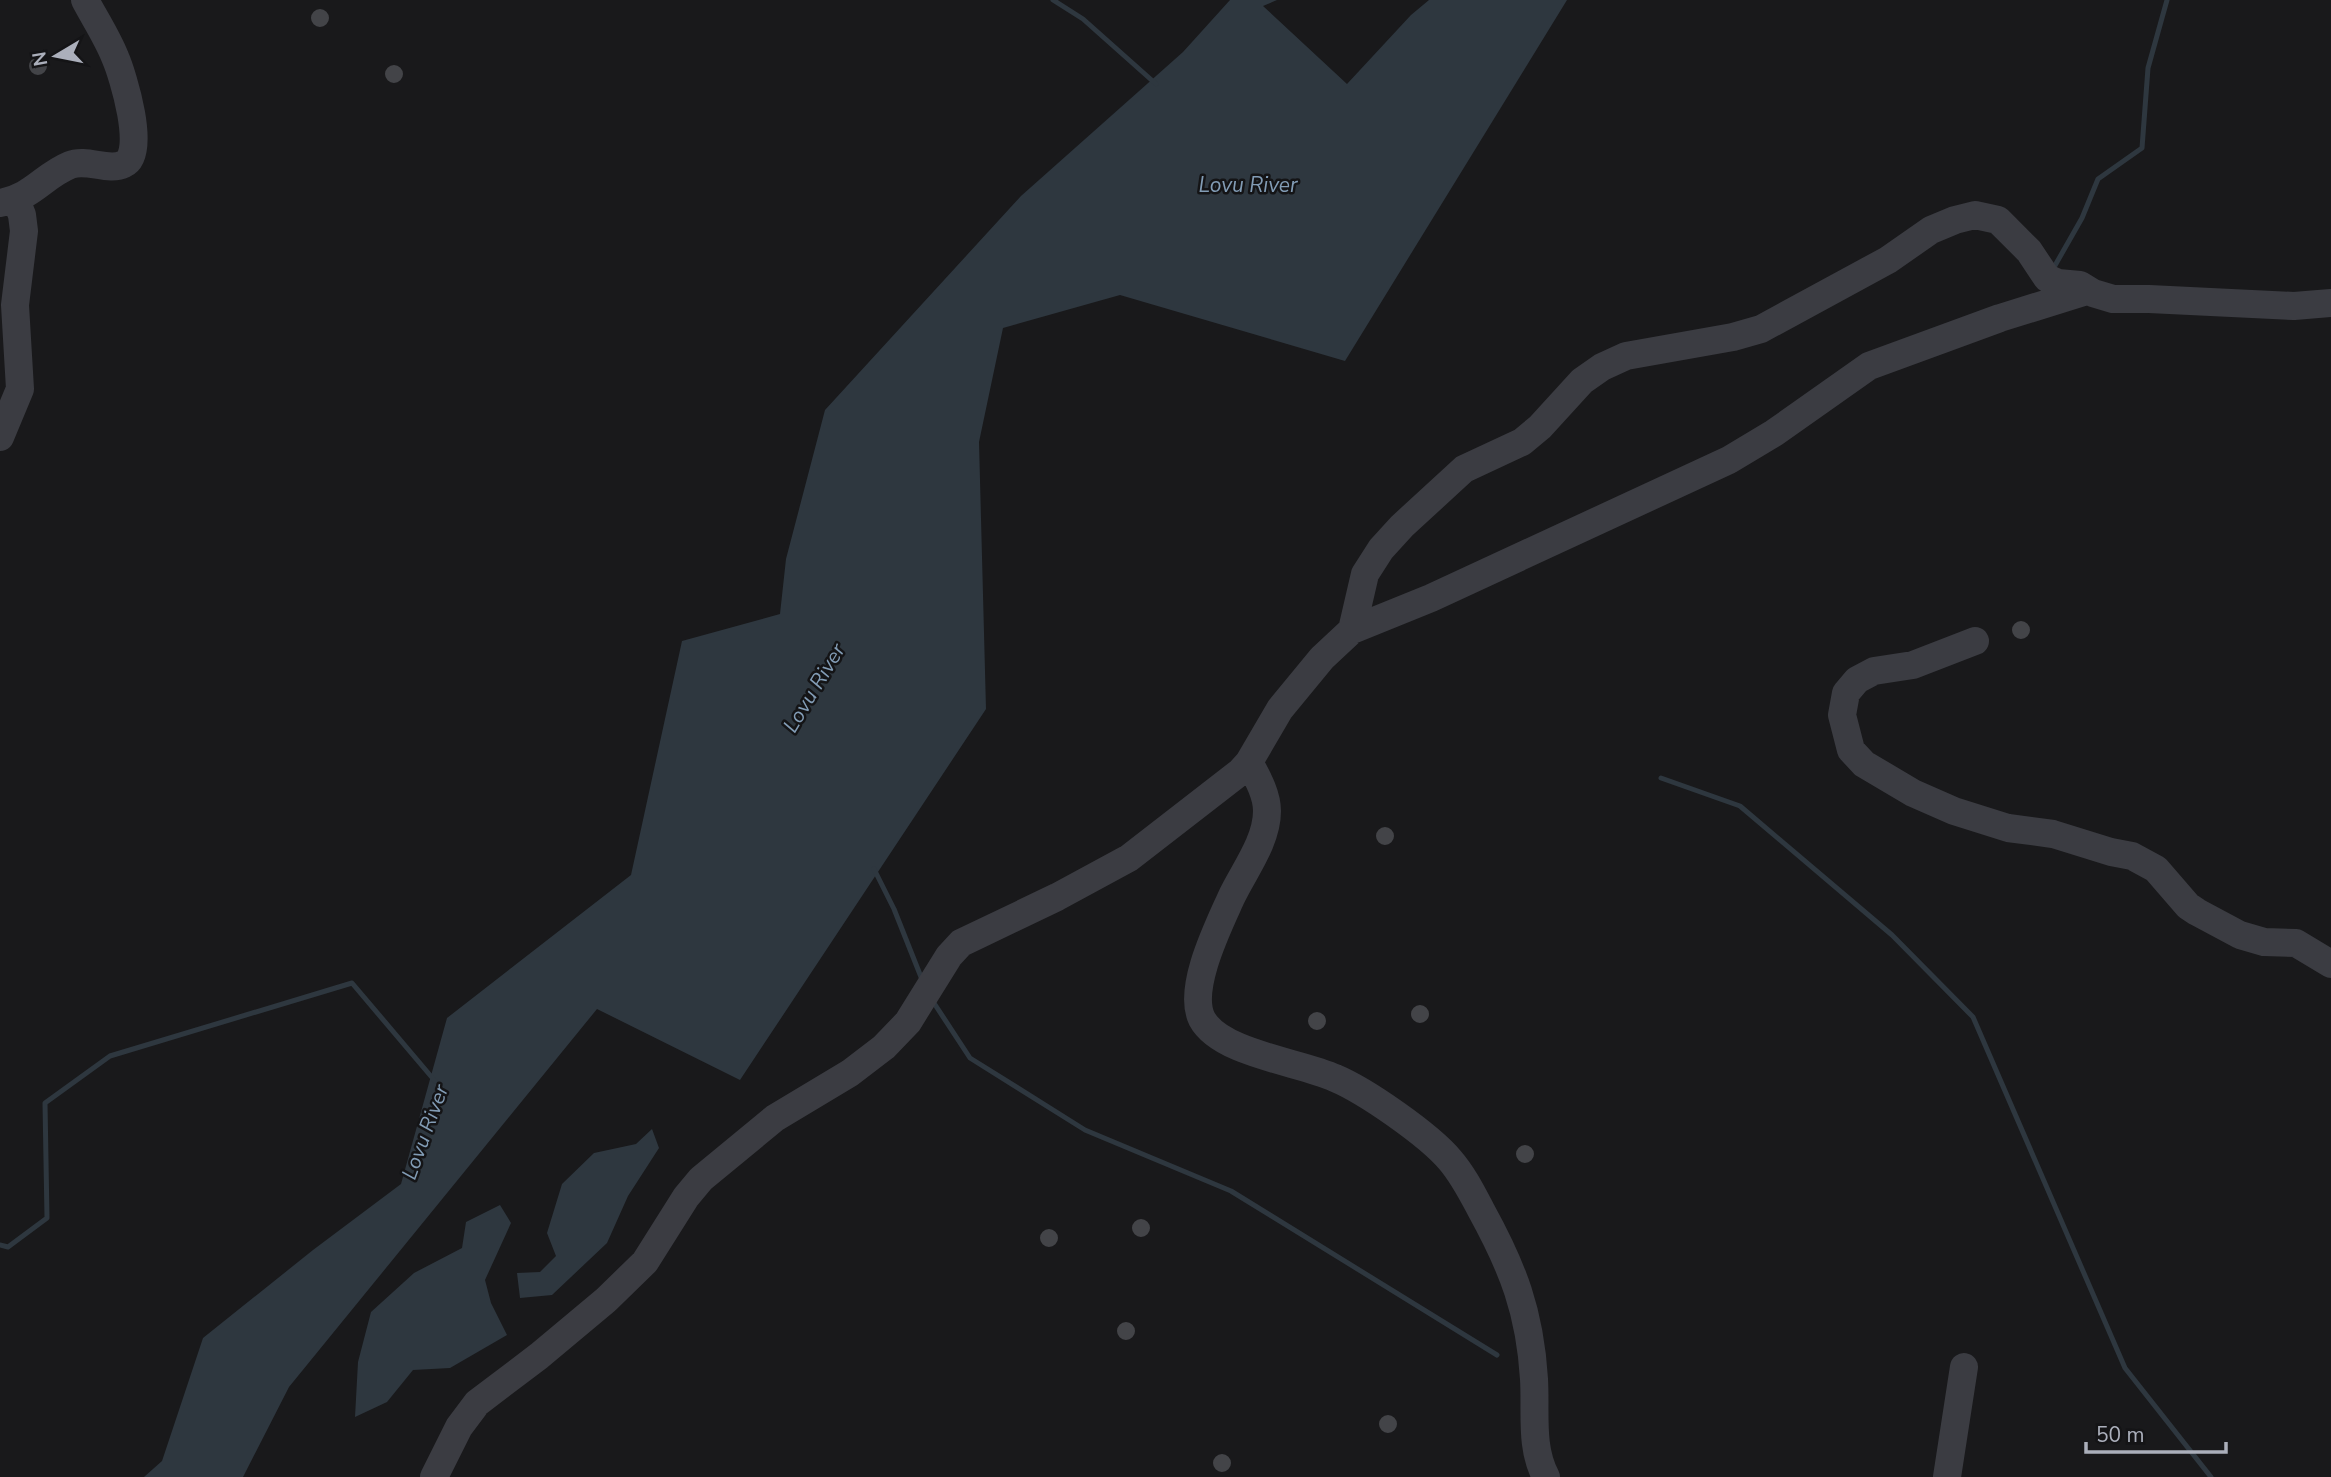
<svg xmlns="http://www.w3.org/2000/svg" width="2331" height="1477" font-family="'Nunito Sans',sans-serif">
<style>
.water{fill:#2e373f}
.lines{fill:none;stroke-linecap:round;stroke-linejoin:round}
.stream{stroke:#2e373f;stroke-width:5}
.building{fill:#434448}
.minor{stroke:#3b3c42;stroke-width:28}
.labels{text-anchor:middle;stroke-width:5;stroke-linejoin:round;paint-order:stroke}
.water-label{font-size:21px;font-style:italic;fill:#829cb5;stroke:#141416}
</style>
<rect width="100%" height="100%" fill="#19191b"/>
<path class="water" d="M1230,0H1277L1263,6L1347,84L1411,15L1429,0H1567L1345,361L1120,295L1003,328L979,442L986,709L740,1080L597,1009L289,1387L243,1477H144L162,1461L203,1338L313,1250L401,1184L447,1018L631,875L682,641L780,614L786,559L825,410L1021,196L1183,52Z
M652,1129L659,1148L628,1196L607,1243L552,1295L520,1298L517,1273L540,1272L556,1256L547,1233L562,1184L594,1153L636,1144Z
M500,1205L511,1223L485,1280L491,1303L507,1335L450,1368L413,1370L387,1402L355,1417L358,1362L371,1312L414,1273L462,1248L466,1222Z"/>
<g class="lines">
<path class="stream" d="M1053,0L1083,19L1156,84
M2053,269L2082,218L2098,179L2142,148L2148,68L2167,0
M1661,778L1740,806L1892,935L1973,1017L2125,1368L2211,1477
M874,869L894,909L923,982
M932,1000L970,1058L1085,1130L1231,1191L1497,1355
M0,1245L8,1247L47,1218L45,1103L110,1056L352,983L435,1081"/>
</g>
<path class="building" d="M311 18a9 9 0 1 1 18 0a9 9 0 1 1-18 0Z
M29 66a9 9 0 1 1 18 0a9 9 0 1 1-18 0Z
M385 74a9 9 0 1 1 18 0a9 9 0 1 1-18 0Z
M2012 630a9 9 0 1 1 18 0a9 9 0 1 1-18 0Z
M1376 836a9 9 0 1 1 18 0a9 9 0 1 1-18 0Z
M1411 1014a9 9 0 1 1 18 0a9 9 0 1 1-18 0Z
M1308 1021a9 9 0 1 1 18 0a9 9 0 1 1-18 0Z
M1516 1154a9 9 0 1 1 18 0a9 9 0 1 1-18 0Z
M1132 1228a9 9 0 1 1 18 0a9 9 0 1 1-18 0Z
M1040 1238a9 9 0 1 1 18 0a9 9 0 1 1-18 0Z
M1117 1331a9 9 0 1 1 18 0a9 9 0 1 1-18 0Z
M1379 1424a9 9 0 1 1 18 0a9 9 0 1 1-18 0Z
M1213 1463a9 9 0 1 1 18 0a9 9 0 1 1-18 0Z"/>
<g class="lines">
<path class="minor" d="M0,203C33,197 43,176 70,165C87,158 108,172 124,164C147,154 123,75 115,57C107,37 95,19 85,0
M0,437L20,389L15,305L24,231L22,215L16,200
M1352,630L1431,598L1729,460L1774,433L1869,366L2000,318L2087,291
M1975,641L1913,665L1874,671L1857,680L1846,693L1842,715L1851,750L1864,764L1913,793L1954,811L2008,828L2053,834L2111,852L2132,856L2156,869L2188,906L2197,912L2240,935L2264,942L2296,943L2331,964
M1249,762C1257,777 1267,794 1267,811C1267,842 1243,872 1231,898C1218,927 1187,989 1202,1019C1221,1054 1301,1062 1335,1078C1366,1091 1429,1135 1450,1160C1463,1175 1472,1193 1481,1210C1513,1268 1530,1312 1534,1379C1536,1413 1530,1447 1546,1477
M434,1477L459,1427L477,1403L539,1356L606,1300L645,1262L686,1197L701,1179L775,1118L850,1073L884,1047L908,1022L949,956L961,943L1057,897L1129,858L1240,772L1249,762L1280,709L1322,658L1352,630L1365,574L1381,549L1402,526L1464,469L1522,442L1540,427L1582,381L1602,367L1626,356L1733,337L1761,329L1888,260L1931,230L1955,220L1975,215L1998,220L2029,251L2047,278L2058,283L2080,285L2093,293L2113,299H2149L2294,306L2331,303
M1947,1477L1964,1367"/>
</g>
<g class="labels">
<g class="water-label">
<text x="1248" y="192">Lovu River</text>
<text transform="translate(814 688) rotate(-59)" y="7">Lovu River</text>
<text transform="translate(425 1132) rotate(-70)" y="7">Lovu River</text>
</g>
</g>
<g transform="translate(56 56) rotate(260)" stroke="#141416" stroke-width="5" paint-order="stroke">
<path d="M0-5L12 26L0 18L-12 26Z" fill="#abafbb"/>
<text y="-10" font-size="19" font-weight="bold" text-anchor="middle" fill="#abafbb">N</text>
</g>
<path d="M2086 1442v10h140v-10" fill="none" stroke="#abafbb" stroke-width="3.5"/>
<text x="2096" y="1442" font-size="21" fill="#abafbb" stroke="#141416" stroke-width="5" paint-order="stroke">50 m</text>
</svg>
